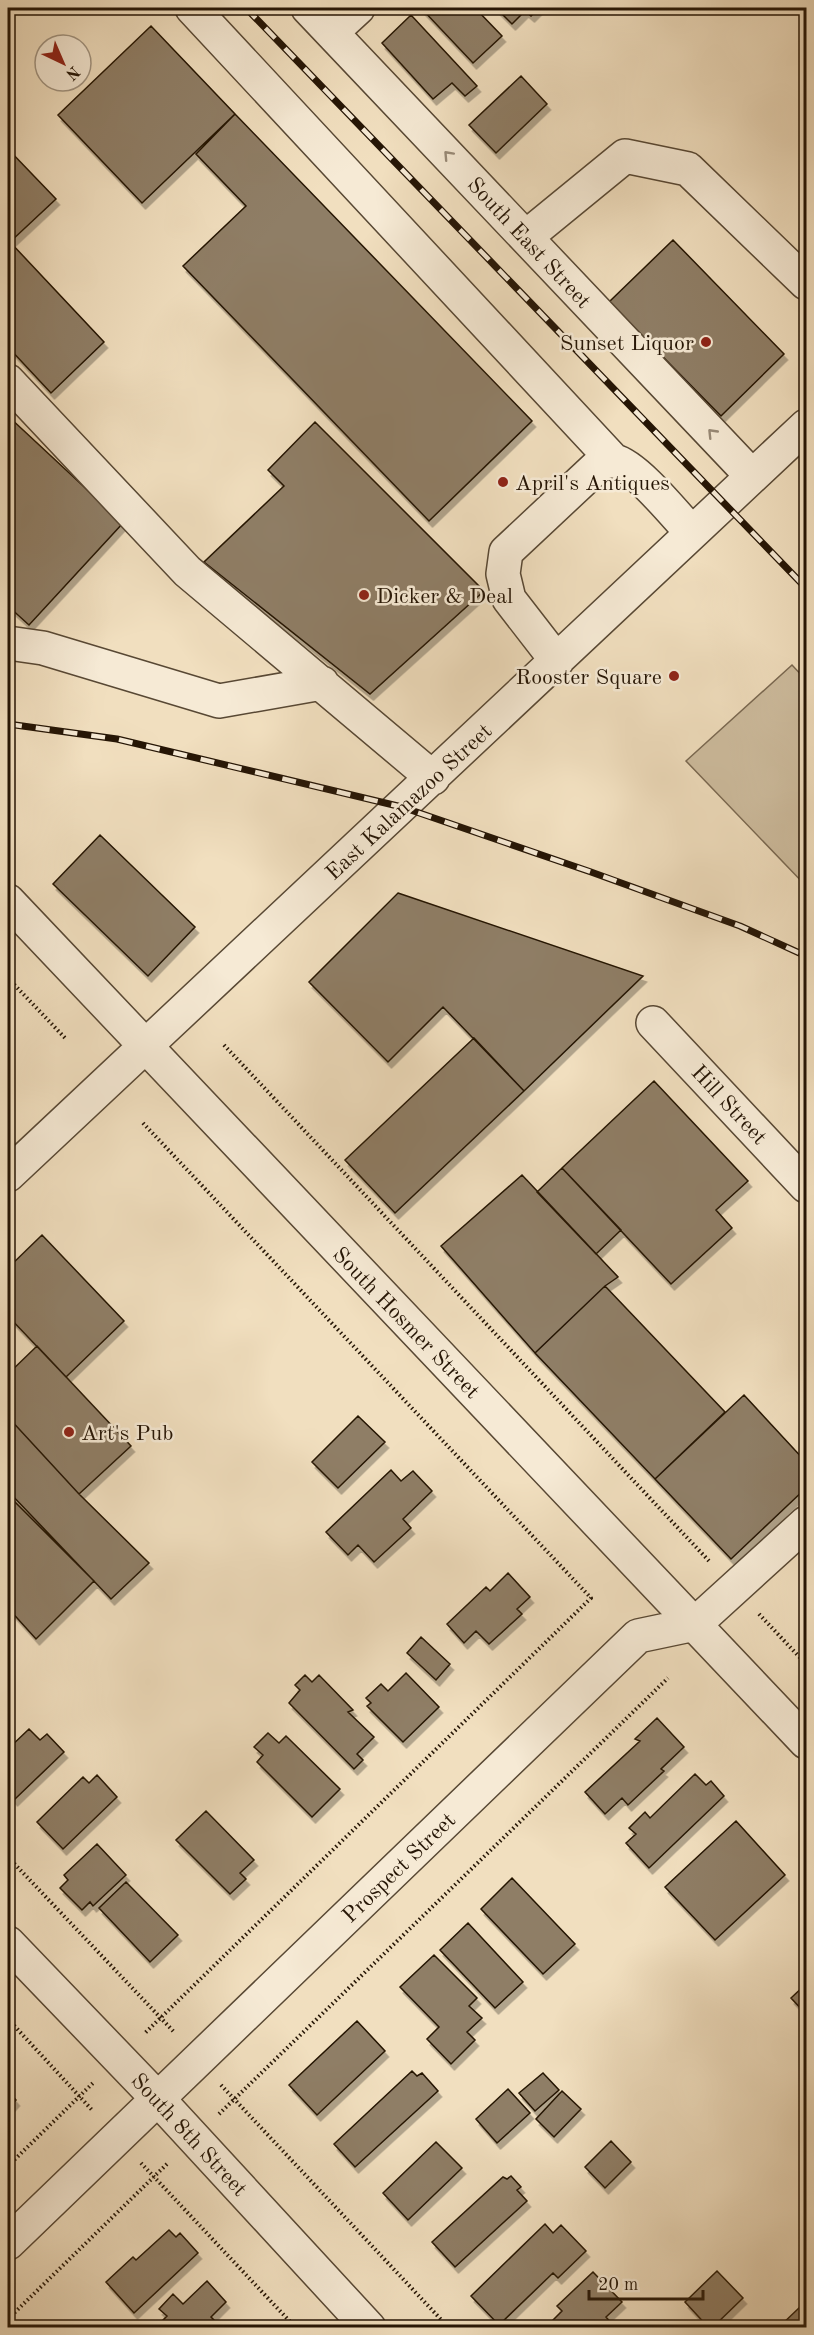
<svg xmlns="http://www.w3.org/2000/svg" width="814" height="2335" font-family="'Old Standard TT',serif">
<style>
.green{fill:#cebd9f;stroke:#7a6952;stroke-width:1.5}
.building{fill:#8f7e66;stroke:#251505;stroke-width:1.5;filter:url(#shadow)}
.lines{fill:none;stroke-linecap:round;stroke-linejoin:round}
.minor-casing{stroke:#584834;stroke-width:36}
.path{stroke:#251505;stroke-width:4;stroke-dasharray:1.5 3;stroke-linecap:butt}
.minor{stroke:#f6ead5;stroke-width:33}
.rail-casing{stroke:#251505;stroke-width:7}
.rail{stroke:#f6ead5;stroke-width:4.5;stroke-dasharray:14;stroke-linecap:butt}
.oneway{stroke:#988a77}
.poi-dot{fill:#8f2418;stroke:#f6ead5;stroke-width:2}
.labels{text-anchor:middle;stroke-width:5;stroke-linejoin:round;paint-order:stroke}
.street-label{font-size:22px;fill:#251505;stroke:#f6ead5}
.poi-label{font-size:22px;fill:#251505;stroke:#f6ead5;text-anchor:start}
</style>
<defs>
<filter id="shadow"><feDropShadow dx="3.5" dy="6" stdDeviation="0" flood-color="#0004"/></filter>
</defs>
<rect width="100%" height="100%" fill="#f1dfbf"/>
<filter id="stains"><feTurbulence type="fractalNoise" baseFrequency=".00333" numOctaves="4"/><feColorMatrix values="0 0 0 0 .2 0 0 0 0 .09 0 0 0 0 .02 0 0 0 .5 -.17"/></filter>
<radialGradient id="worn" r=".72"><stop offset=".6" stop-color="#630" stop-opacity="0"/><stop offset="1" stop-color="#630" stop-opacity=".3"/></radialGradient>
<path class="green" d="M792,665L806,680V886L686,761Z"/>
<path class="building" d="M421,8H475L502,36L473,63Z
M496,8H539L531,16L525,11L512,24Z
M411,15L477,86L465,96L452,83L433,99L382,43Z
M151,26L235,114L142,203L58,115Z
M521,76L547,104L496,153L469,125Z
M235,114L532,421L429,521L183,266L246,206L196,154Z
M8,149L56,199L10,242L104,342L51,393L8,347Z
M673,240L784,354L721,416L609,302Z
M8,416L123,523L29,625L8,606Z
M315,422L484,591L370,694L204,562L284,486L268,470Z
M100,835L195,927L148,976L53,884Z
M398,893L643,976L524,1091L443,1007L388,1062L309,982Z
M474,1038L524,1091L395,1213L345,1160Z
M654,1081L748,1181L716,1210L732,1228L671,1284L562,1168Z
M562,1168L621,1230L596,1254L537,1192Z
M522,1175L618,1277L605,1286L535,1353L441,1246Z
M42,1235L124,1321L66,1377L8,1316V1268Z
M605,1286L725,1412L655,1479L535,1353Z
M37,1346L131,1446L79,1494L8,1417V1374Z
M744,1395L806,1462V1488L731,1559L655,1479Z
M358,1416L385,1442L338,1488L312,1462Z
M8,1417L79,1494L149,1563L111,1599L8,1491Z
M391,1470L401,1481L413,1471L432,1491L403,1519L411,1528L374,1562L358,1545L348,1555L326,1532Z
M8,1495L94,1581L36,1639L8,1608Z
M508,1573L530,1597L517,1609L522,1614L489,1644L476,1631L464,1643L447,1624L486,1587L490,1591Z
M421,1637L450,1664L436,1680L407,1653Z
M406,1673L439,1707L403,1742L367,1706L371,1703L366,1698L381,1684L388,1691Z
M305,1675L312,1682L319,1675L353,1710L348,1712L374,1737L357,1754L363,1760L354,1769L289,1703L300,1690L295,1685Z
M657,1718L684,1747L661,1769L664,1771L628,1805L622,1798L605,1814L585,1792L640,1741L635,1739Z
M29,1729L40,1740L47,1734L64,1752L14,1800L8,1793V1749Z
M268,1733L279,1743L286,1736L340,1789L312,1817L257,1762L263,1755L254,1747Z
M695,1774L706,1785L711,1781L724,1796L649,1868L626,1843L636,1834L629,1828L645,1812L650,1818Z
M97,1775L117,1797L63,1849L37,1822L83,1777L89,1783Z
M206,1811L254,1860L240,1873L246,1879L230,1894L176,1840Z
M736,1821L785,1875L715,1940L665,1887Z
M97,1844L126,1875L93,1906L90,1902L82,1910L60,1888L68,1880L64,1875Z
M512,1878L575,1944L543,1974L481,1909Z
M126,1882L178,1935L150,1962L99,1908Z
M468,1923L523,1982L495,2008L440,1950Z
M434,1955L477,1998L469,2006L482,2018L467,2032L475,2040L451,2064L427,2039L439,2027L400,1987Z
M806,1984V2014L791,1998Z
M357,2021L385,2051L317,2115L289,2085Z
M412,2071L417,2076L422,2073L438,2091L355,2167L334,2144Z
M543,2073L559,2090L535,2111L519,2093Z
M508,2089L530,2113L497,2143L476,2119Z
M8,2091L16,2100L8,2109Z
M562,2091L581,2109L554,2137L536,2119Z
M611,2141L631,2162L605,2188L585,2167Z
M436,2142L462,2168L408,2220L383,2193Z
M511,2176L521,2187L517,2190L527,2201L455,2267L432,2242L503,2177L507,2179Z
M545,2224L553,2233L561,2225L586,2251L558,2278L553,2273L499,2325L471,2296Z
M169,2230L176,2237L180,2233L198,2253L134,2313L106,2282L133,2257L136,2260Z
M717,2271L743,2298L712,2328H709L685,2302Z
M593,2272L622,2302L606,2317L613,2325L610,2328H545L562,2311L557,2306Z
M207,2281L226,2302L211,2317L215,2321L208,2328H155L167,2316L159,2309L173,2294L183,2304Z
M801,2306L806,2312V2328H778Z"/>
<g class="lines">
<defs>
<path id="minor" d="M192,8L613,460
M308,8L752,476
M332,32L358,8
M526,237L625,156L688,169L806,283
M8,381L187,571L433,778
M8,643L43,648L219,701L322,683
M557,661L509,599L503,574L506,552L601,463C606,462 611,460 615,461C637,467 676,516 692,533
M8,901L806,1742
M653,1023L806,1186
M8,1175L806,426
M8,1943L157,2098L369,2328
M8,2243L638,1636L695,1624L806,1523"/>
</defs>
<use href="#minor" class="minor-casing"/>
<path class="path" d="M8,978L66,1039
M224,1045L710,1562
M143,1123L591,1598L144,2034
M759,1614L806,1664
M8,1857L175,2033
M8,2019L93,2111
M221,2085L449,2328
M219,2114L668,1678
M141,2163L296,2328
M8,2166L93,2083
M8,2319L168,2163"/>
<use href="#minor" class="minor"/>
<defs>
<path id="rail" d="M246,8L806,588
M8,724L117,739L402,807L591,872L740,926L806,956"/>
</defs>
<use href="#rail" class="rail-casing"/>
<use href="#rail" class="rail"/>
</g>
<defs><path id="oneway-chevron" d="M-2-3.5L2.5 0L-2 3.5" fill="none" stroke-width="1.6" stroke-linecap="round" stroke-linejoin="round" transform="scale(1.5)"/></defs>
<g class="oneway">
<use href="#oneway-chevron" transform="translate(448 155) rotate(-133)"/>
<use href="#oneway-chevron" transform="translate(712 433) rotate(-134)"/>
</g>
<g class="poi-dot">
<circle cx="706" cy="342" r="6"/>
<circle cx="503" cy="482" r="6"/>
<circle cx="364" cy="595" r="6"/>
<circle cx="674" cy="676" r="6"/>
<circle cx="69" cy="1432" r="6"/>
</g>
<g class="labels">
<g class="street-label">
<text transform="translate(530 242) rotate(47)" y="8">South East Street</text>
<text transform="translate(408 801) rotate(-43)" y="8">East Kalamazoo Street</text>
<text transform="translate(730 1104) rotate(47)" y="8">Hill Street</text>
<text transform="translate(407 1322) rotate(46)" y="8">South Hosmer Street</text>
<text transform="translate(398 1867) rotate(-44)" y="8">Prospect Street</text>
<text transform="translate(190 2134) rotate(47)" y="8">South 8th Street</text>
</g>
<g class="poi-label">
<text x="694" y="350" text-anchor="end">Sunset Liquor</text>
<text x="515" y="490">April's Antiques</text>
<text x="376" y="603">Dicker &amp; Deal</text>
<text x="662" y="684" text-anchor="end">Rooster Square</text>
<text x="81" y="1440">Art's Pub</text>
</g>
</g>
<rect width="814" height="2335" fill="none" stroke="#f1dfbf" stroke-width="30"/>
<rect x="9" y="9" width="796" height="2317" fill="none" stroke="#251505" stroke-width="3"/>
<rect x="15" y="15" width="784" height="2305" fill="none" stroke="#251505" stroke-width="1.5"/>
<g transform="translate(63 63) rotate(136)"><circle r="28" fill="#f6ead5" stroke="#a29582" stroke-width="1.5"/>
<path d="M0-4.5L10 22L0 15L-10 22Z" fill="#8f2418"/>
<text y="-9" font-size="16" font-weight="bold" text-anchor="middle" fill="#251505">N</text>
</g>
<path d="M589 2290v9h114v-9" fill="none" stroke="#251505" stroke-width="3"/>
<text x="598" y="2290" font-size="18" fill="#251505" stroke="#f6ead5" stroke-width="4.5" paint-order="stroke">20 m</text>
<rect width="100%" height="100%" filter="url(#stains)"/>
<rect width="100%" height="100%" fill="url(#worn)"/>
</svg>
